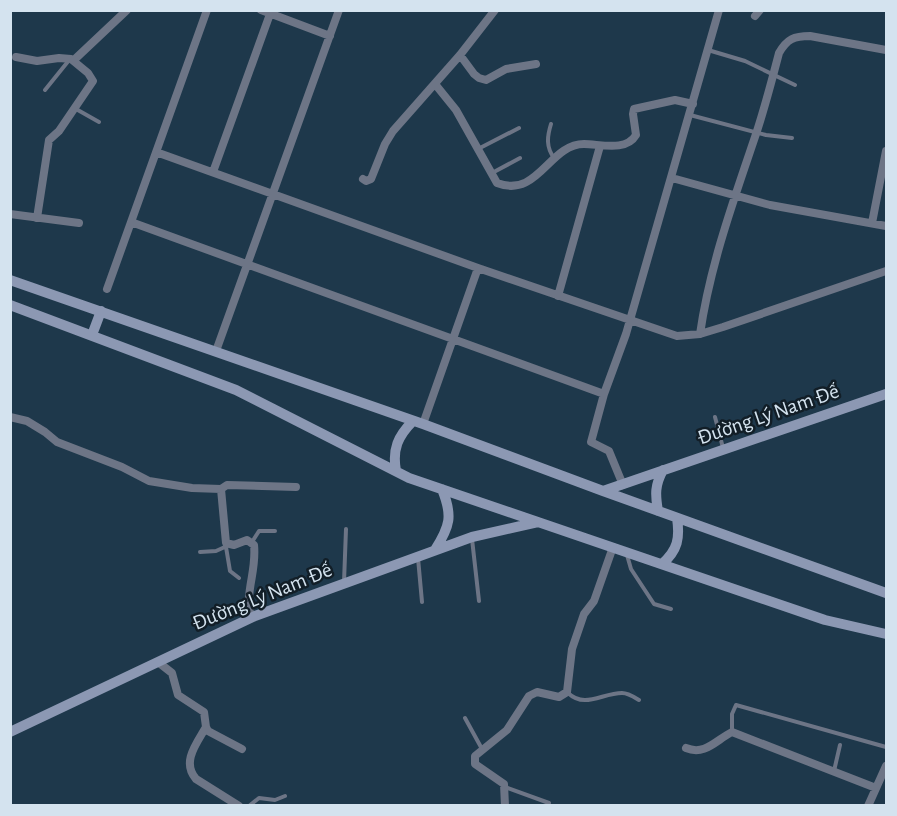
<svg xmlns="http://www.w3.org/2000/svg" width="897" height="816" font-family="'Alegreya Sans',sans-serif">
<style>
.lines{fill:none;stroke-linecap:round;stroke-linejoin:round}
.lane{stroke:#6d7586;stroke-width:4}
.street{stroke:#6d7586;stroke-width:8}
.secondary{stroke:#8c98b3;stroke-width:10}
.labels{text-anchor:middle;stroke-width:5;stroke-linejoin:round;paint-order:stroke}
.street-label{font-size:21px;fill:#d4e3ef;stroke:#121e27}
</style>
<rect width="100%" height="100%" fill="#1e384b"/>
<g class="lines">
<path class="lane" d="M708,50L745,61L795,85
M45,90L70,59
M76,109L99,122
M690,115L766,135L792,138
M551,124C547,137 546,147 554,158
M478,149L519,128
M492,173L520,158
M715,417L723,448
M472,539L479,601
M252,542L259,531H275
M226,547L230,571L239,578
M200,552L216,551L227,546
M627,555L631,569L654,604L671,609
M418,558L422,602
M344,582L346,529
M568,693C585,709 602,693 622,693C628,693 634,697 639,700
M465,718L482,749
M732,731V714L736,705L886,747
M834,771L840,745
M505,787L549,803
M249,806L259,798L275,800L285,796"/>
<path class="street" d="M261,10L330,36
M755,16L760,10
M460,55L474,74L479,78L486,80L506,69L536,64
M16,57L37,61L59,58L71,59L88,73L93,81L59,131L49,140L37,218
M74,60L127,10
M435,84L456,110L497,183C538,199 549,144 584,144C600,144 626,152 636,135L633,114L634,109L675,100L693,104
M156,152L478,268L677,336L700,334L723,327L886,271
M213,172L270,14
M672,178L770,205L886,226
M363,179L366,181L371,179L385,144L393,131L460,55L495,10
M10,214L79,223
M131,222L604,394
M872,223L886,151
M107,289L207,10
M558,296L600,146
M700,334C710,265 734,199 756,134C765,107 772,80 779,53C787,39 794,36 810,36L886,50
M216,351L339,10
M10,417L27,421L45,432L57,442L122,467L149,481L192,488L221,489L227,485L296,487
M423,424L478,268
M623,485L609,451L591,442L604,394L626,334L719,10
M221,489L226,543L234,545L247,540L254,545C257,572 244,592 251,618
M158,662L172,673L178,695L204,712L206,727L208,731L242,749
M206,727C197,743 181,762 196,779L239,806
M686,748C705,756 716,740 732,732L876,788
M505,806L504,784L475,764V756L507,730L529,696L537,692L559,697L567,692L572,649L584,614L594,601L613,547
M868,806L886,766"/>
<path class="secondary" d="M10,280L423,424L603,491L886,593
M10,305L236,390L409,478L825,620L886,634
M92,335L101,311
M396,471C392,449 398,436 413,421
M603,491L886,394
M658,511C655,494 655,485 663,470
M435,550C450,526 453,516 442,489
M662,564C678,550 680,538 677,518
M10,732L255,616L472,537L538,522"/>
</g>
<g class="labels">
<g class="street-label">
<text transform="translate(768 414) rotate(-19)" y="7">Đường Lý Nam Đế</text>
<text transform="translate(262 596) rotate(-22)" y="7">Đường Lý Nam Đế</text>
</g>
</g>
<rect width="897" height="816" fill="none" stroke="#d4e3ef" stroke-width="24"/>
</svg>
